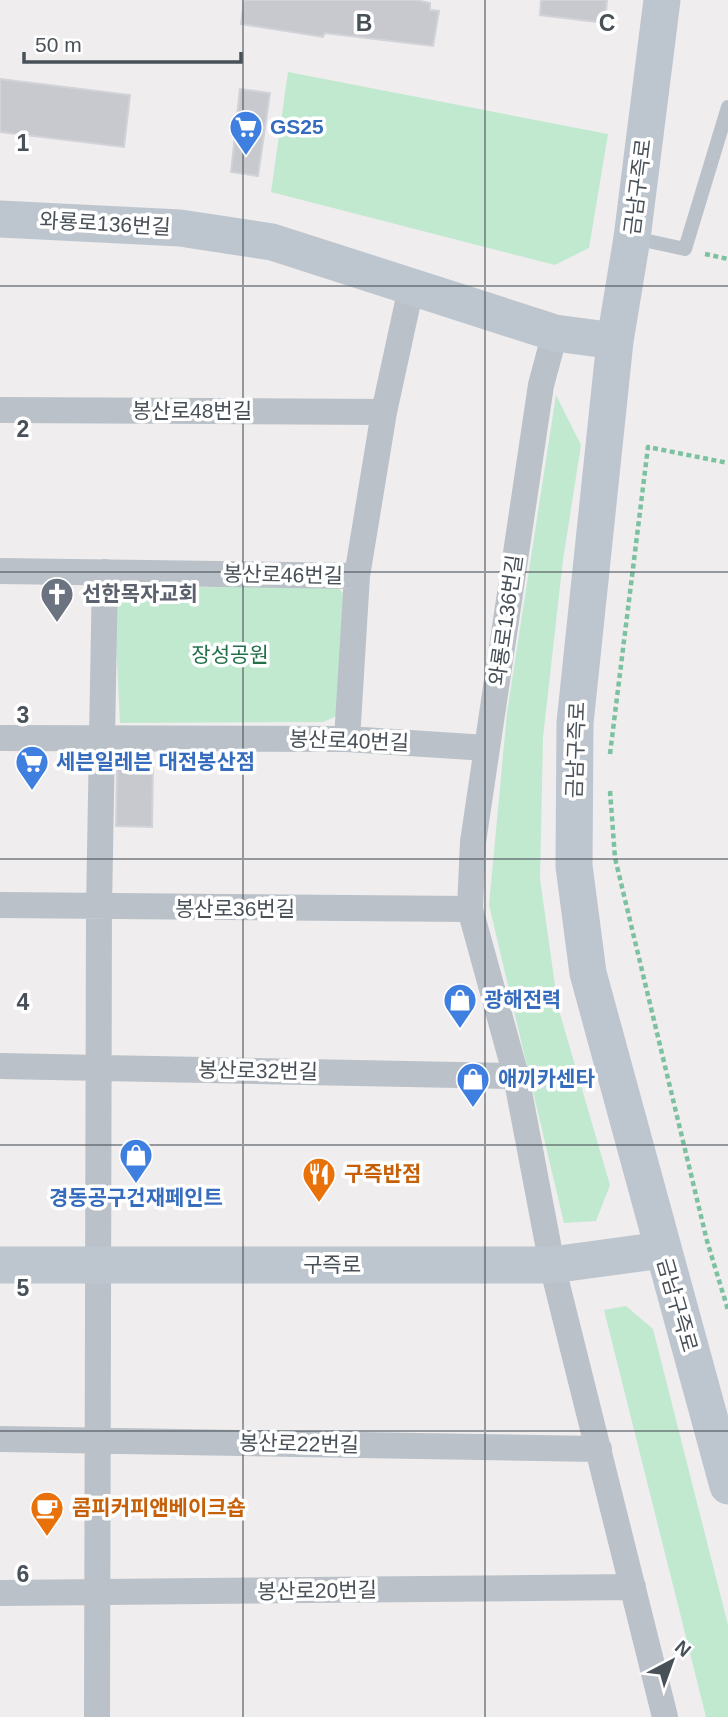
<svg xmlns="http://www.w3.org/2000/svg" width="728" height="1717" font-family="Arial,'Noto Sans KR',sans-serif">
<style>
.green{fill:#c0e9d0}
.building{fill:#c8c9cf;stroke:#d2d3d8;stroke-width:2}
.lines{fill:none;stroke-linecap:round;stroke-linejoin:round}
.path{stroke:#7cc2a1;stroke-width:4.5;stroke-dasharray:5 3.5;stroke-linecap:butt}
.lane{stroke:#bac1c8;stroke-width:14}
.street{stroke:#bac1c8;stroke-width:26}
.secondary{stroke:#bdc5cf;stroke-width:37}
.grid{fill:none;stroke:#485058;stroke-width:2;stroke-opacity:0.55}
.labels{text-anchor:middle;stroke-width:7;stroke-linejoin:round;paint-order:stroke}
.shop-label{font-size:21px;font-weight:bold;fill:#366cbe;stroke:#fff;text-anchor:start}
.street-label{font-size:21px;fill:#485058;stroke:#fff}
.worship-label{font-size:21px;font-weight:bold;fill:#5b616d;stroke:#fff;text-anchor:start}
.park-label{font-size:21px;fill:#22704a;stroke:#fff}
.food-label{font-size:21px;font-weight:bold;fill:#c56008;stroke:#fff;text-anchor:start}
.grid-label{font-size:23px;text-anchor:middle;font-weight:bold;fill:#485058;stroke:#fff;stroke-width:7;stroke-linejoin:round;paint-order:stroke}
</style>
<rect width="100%" height="100%" fill="#efeded"/>
<path class="green" d="M288,72L608,134L589,248L555,265L271,192Z
M556,395L581,445L563,560L543,737L540,879L558,1007L610,1185L596,1221L564,1223L489,905L507,713Z
M337,586L346,597L339,715L323,722L120,723L114,599L126,588Z
M626,1306L653,1329L728,1625V1717H706L604,1310Z"/>
<path class="building" d="M244,0H415L430,3V10L439,11L433,46L325,33L323,37L241,24Z
M541,0H607L605,23L540,15Z
M0,79L130,95L124,147L0,132Z
M240,89L270,93L258,176L231,172Z
M122,760L153,764L152,827L116,826L117,764Z"/>
<g class="lines">
<path class="path" d="M705,254L728,259
M610,754L648,447L728,463
M610,791L615,858L707,1241L728,1310"/>
<path class="lane" d="M634,238L685,249L728,107"/>
<path class="street" d="M555,333L541,385L473,842L470,909L516,1076L552,1265L665,1717
M0,410L384,412
M0,571L357,576
M0,738L347,739L487,748
M347,739L357,576L384,412L411,288
M0,905L470,909
M0,1066L516,1076
M0,1439L599,1449
M0,1593L633,1587
M97,1717L99,908L105,572"/>
<path class="secondary" d="M662,0L632,238L615,341L575,723L574,866L588,973L728,1486
M0,219L180,228L272,242L555,333L615,341
M0,1265H552L662,1250"/>
</g>
<path class="grid" d="M243,0V1717M485,0V1717M0,286H728M0,572H728M0,859H728M0,1145H728M0,1431H728"/>
<defs>
<symbol id="supermarket-pin" viewBox="-11 -11 22 30"><path d="M0 17L-7.5 6A9.5 9.5 0 1 1 7.5 6Z" fill="#3f7fe0" stroke="#fff"/><path d="M-6-5.5h2.5l.6 2H6L4.5 2H-2.5L-4.4-4H-6ZM-1.5 3.2a1.3 1.3 0 1 0 .1 0ZM3 3.2a1.3 1.3 0 1 0 .1 0Z" fill="#fff"/></symbol>
<symbol id="church-pin" viewBox="-11 -11 22 30"><path d="M0 17L-7.5 6A9.5 9.5 0 1 1 7.5 6Z" fill="#6b7280" stroke="#fff"/><path d="M-1.2-6h2.4v3.5h3.3v2.4h-3.3V6h-2.4V-.1h-3.3v-2.4h3.3Z" fill="#fff"/></symbol>
<symbol id="shop-pin" viewBox="-11 -11 22 30"><path d="M0 17L-7.5 6A9.5 9.5 0 1 1 7.5 6Z" fill="#3f7fe0" stroke="#fff"/><path d="M-5-2.5h2.3a2.7 3.5 0 0 1 5.4 0H5L5.5 6h-11ZM-1.5-2.5h3a1.5 2.3 0 0 0-3 0Z" fill="#fff"/></symbol>
<symbol id="restaurant-pin" viewBox="-11 -11 22 30"><path d="M0 17L-7.5 6A9.5 9.5 0 1 1 7.5 6Z" fill="#e8710a" stroke="#fff"/><path d="M-5-6h1v4h1v-4h1v4h1v-4h1v5L-1.5 .5V6h-2V.5L-5-1ZM5-6V6H3V1.5H1.5Q1.5-4 5-6Z" fill="#fff"/></symbol>
<symbol id="cafe-pin" viewBox="-11 -11 22 30"><path d="M0 17L-7.5 6A9.5 9.5 0 1 1 7.5 6Z" fill="#e8710a" stroke="#fff"/><path d="M-5.5-4.5H6V0H3Q3 3.5 0 3.5H-2.5Q-5.5 3.5-5.5 0ZM3-3.2v2h1.7v-2ZM-6 4.5H4V6H-6Z" fill="#fff"/></symbol>
</defs>
<g fill-rule="evenodd">
<use href="#supermarket-pin" x="227" y="108" width="38" height="52"/>
<use href="#church-pin" x="38" y="575" width="38" height="52"/>
<use href="#supermarket-pin" x="13" y="743" width="38" height="52"/>
<use href="#shop-pin" x="441" y="981" width="38" height="52"/>
<use href="#shop-pin" x="454" y="1060" width="38" height="52"/>
<use href="#shop-pin" x="117" y="1136" width="38" height="52"/>
<use href="#restaurant-pin" x="300" y="1155" width="38" height="52"/>
<use href="#cafe-pin" x="28" y="1489" width="38" height="52"/>
</g>
<g class="labels">
<g class="shop-label">
<text x="270" y="134">GS25</text>
<text x="56" y="769">세븐일레븐 대전봉산점</text>
<text x="484" y="1007">광해전력</text>
<text x="498" y="1086">애끼카센타</text>
<text x="136" y="1205" text-anchor="middle">경동공구건재페인트</text>
</g>
<g class="street-label">
<text transform="translate(638 187) rotate(-83)" y="7">금남구즉로</text>
<text transform="translate(105 224) rotate(3)" y="7">와룡로136번길</text>
<text x="192" y="418">봉산로48번길</text>
<text transform="translate(283 575) rotate(1)" y="7">봉산로46번길</text>
<text transform="translate(506 620) rotate(-82)" y="7">와룡로136번길</text>
<text transform="translate(349 741) rotate(2)" y="7">봉산로40번길</text>
<text transform="translate(576 750) rotate(-88)" y="7">금남구즉로</text>
<text x="235" y="916">봉산로36번길</text>
<text transform="translate(258 1071) rotate(1)" y="7">봉산로32번길</text>
<text x="332" y="1272">구즉로</text>
<text transform="translate(677 1305) rotate(74)" y="7">금남구즉로</text>
<text transform="translate(299 1444) rotate(1)" y="7">봉산로22번길</text>
<text transform="translate(317 1591) rotate(-1)" y="7">봉산로20번길</text>
</g>
<g class="worship-label">
<text x="82" y="601">선한목자교회</text>
</g>
<g class="park-label">
<text x="230" y="662">장성공원</text>
</g>
<g class="food-label">
<text x="344" y="1181">구즉반점</text>
<text x="72" y="1515">콤피커피앤베이크숍</text>
</g>
</g>
<g class="grid-label">
<text x="364" y="31">B</text>
<text x="607" y="31">C</text>
<text x="23" y="151">1</text>
<text x="23" y="437">2</text>
<text x="23" y="723">3</text>
<text x="23" y="1010">4</text>
<text x="23" y="1296">5</text>
<text x="23" y="1582">6</text>
</g>
<g transform="translate(672 1661) rotate(41)" stroke="#ffffff" stroke-width="5" paint-order="stroke">
<path d="M0-5L12 26L0 18L-12 26Z" fill="#485058"/>
<text y="-10" font-size="19" font-weight="bold" text-anchor="middle" fill="#485058">N</text>
</g>
<path d="M24 52v10h217v-10" fill="none" stroke="#485058" stroke-width="3.5"/>
<text x="35" y="52" font-size="21" fill="#485058" stroke="#ffffff" stroke-width="5" paint-order="stroke">50 m</text>
</svg>
